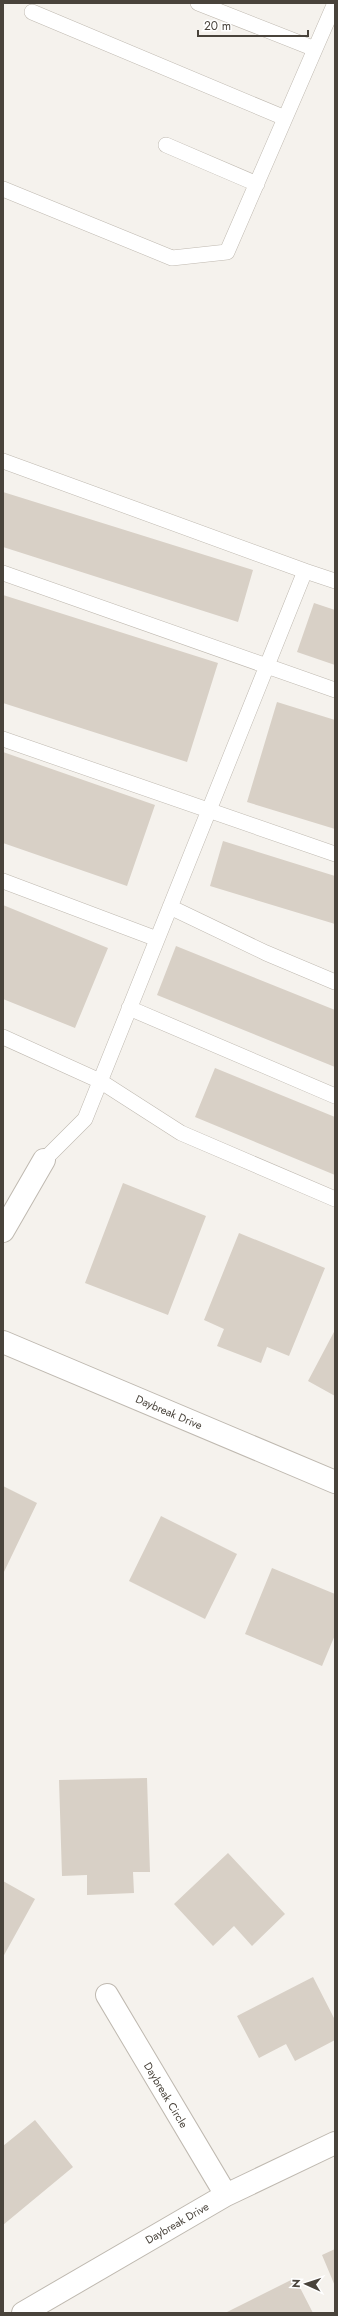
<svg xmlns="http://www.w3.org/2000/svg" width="338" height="2316" font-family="Jost,sans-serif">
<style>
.building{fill:#d8d0c6}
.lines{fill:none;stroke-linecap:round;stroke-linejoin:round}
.service-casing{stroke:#bfb9b0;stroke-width:16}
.minor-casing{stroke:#bfb9b0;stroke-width:24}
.service{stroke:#fff;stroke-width:15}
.minor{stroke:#fff;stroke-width:22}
.labels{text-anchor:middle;stroke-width:3;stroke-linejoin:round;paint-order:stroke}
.street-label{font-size:11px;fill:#49433b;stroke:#fff}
</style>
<rect width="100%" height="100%" fill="#f5f2ed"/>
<path class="building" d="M3,492L253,570L238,622L3,547Z
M3,595L218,663L187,762L3,703Z
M314,603L335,610V665L297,652Z
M277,702L335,720V829L247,802Z
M3,752L155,805L127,886L3,843Z
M223,841L335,876V924L210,886Z
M3,905L108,948L75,1028L3,999Z
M176,946L335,1010V1067L157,995Z
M215,1068L335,1117V1175L195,1117Z
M123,1183L206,1216L168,1315L85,1283Z
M239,1233L325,1268L289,1356L267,1347L261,1363L217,1346L224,1329L204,1320Z
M335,1330V1396L308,1381Z
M3,1486L37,1503L3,1574Z
M161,1516L237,1554L205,1619L129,1581Z
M272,1568L335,1594V1635L322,1666L245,1634Z
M147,1778L150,1872H133L134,1893L87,1895V1875L62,1876L59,1780Z
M228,1853L285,1914L252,1946L234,1926L213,1946L174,1904Z
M3,1881L35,1899L3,1957Z
M313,1977L335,2020V2040L295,2061L286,2044L259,2058L237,2016Z
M35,2120L73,2167L3,2225V2146Z
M335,2249V2286L322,2255Z
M295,2278L313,2313H225Z"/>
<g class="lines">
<defs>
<path id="service" d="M198,3L315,49
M32,12L285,118
M166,145L257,184
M3,189L172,258L227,252L335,3
M3,461L305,571L85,1119L44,1160
M305,571L335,581
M3,573L335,690
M3,739L335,854
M3,881L157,939
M170,907L266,953L335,982
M129,1008L335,1096
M3,1037L100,1081L181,1133L335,1199"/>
<path id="minor" d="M3,1231L44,1160
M3,1342L335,1482
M107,1995L226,2195
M23,2313L226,2195L335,2143"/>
</defs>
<use href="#service" class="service-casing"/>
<use href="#minor" class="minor-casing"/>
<use href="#service" class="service"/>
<use href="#minor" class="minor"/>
</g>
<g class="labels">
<g class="street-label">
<text transform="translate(169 1412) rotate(23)" y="4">Daybreak Drive</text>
<text transform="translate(166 2095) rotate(59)" y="4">Daybreak Circle</text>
<text transform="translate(177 2223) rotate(-30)" y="4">Daybreak Drive</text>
</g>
</g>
<rect width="338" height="2316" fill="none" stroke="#49433b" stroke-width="8"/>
<g transform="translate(306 2284) rotate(273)" stroke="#ffffff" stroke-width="3" paint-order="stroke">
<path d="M0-3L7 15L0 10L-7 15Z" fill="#49433b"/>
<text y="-6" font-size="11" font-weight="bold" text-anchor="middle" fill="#49433b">N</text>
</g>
<path d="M198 30v6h110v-6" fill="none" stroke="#49433b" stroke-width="2"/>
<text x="204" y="30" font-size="12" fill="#49433b" stroke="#ffffff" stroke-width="3" paint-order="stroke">20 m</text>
</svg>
